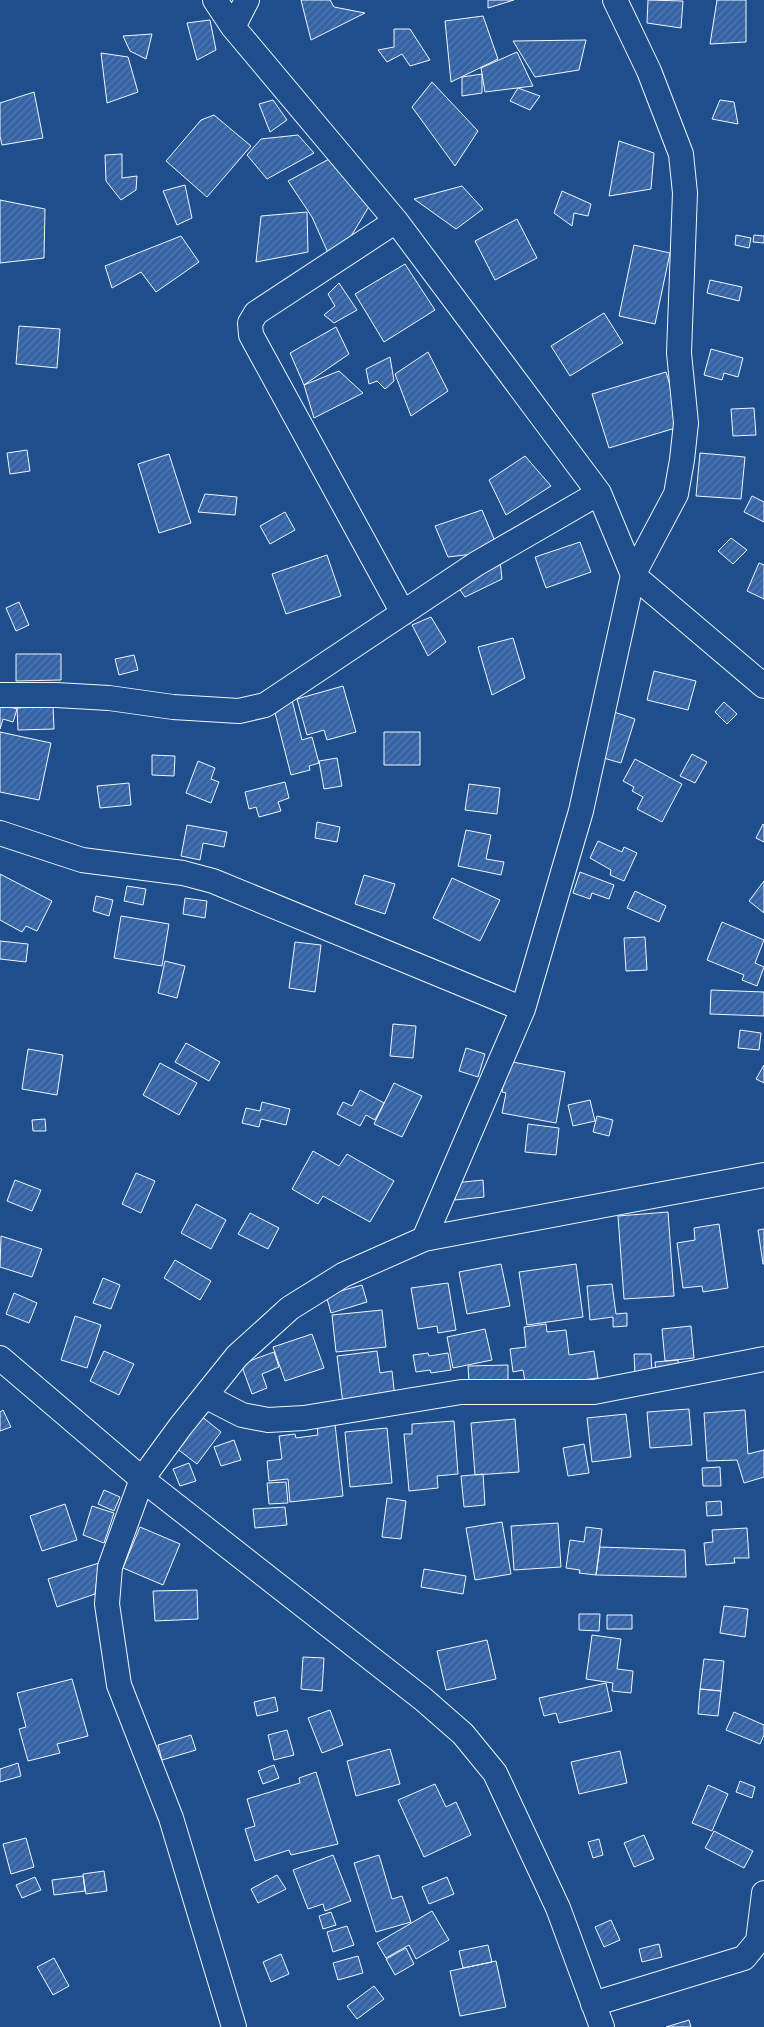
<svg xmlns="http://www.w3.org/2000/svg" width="764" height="2027" font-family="'Sofia Sans Condensed',sans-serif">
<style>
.building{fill:url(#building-hatch);stroke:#f2f6ff}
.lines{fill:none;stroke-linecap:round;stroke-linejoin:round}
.minor-casing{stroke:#f2f6ff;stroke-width:26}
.minor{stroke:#1f4e8c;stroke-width:24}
</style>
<defs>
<pattern id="building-hatch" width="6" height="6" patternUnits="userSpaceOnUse" patternTransform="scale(1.25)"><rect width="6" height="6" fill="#3563a3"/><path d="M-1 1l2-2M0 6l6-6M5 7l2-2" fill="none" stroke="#537ab1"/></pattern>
</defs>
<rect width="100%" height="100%" fill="#1f4e8c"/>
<path class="building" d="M301,0H330L334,7L365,13L311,40Z
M488,0H514L488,8Z
M648,0L683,1L681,28L647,23Z
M717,0H746V42L710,44Z
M483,16L498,59L451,82L445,21Z
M210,20L216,50L197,60L187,23Z
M394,29H410L430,60L410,66L402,54L387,62L378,50L394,47Z
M152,34L146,59L130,51L123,36Z
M586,40L579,70L535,77L513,41Z
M517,52L533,86L485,92L481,68Z
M101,53L128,57L138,92L107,103Z
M482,74V93L462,96V77Z
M432,82L478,131L455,166L412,107Z
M518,88L540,96L530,110L510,101Z
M34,92L43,138L2,145L0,136V103Z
M273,100L287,120L270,132L259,104Z
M720,100L734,102L738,124L712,119Z
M214,115L251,146L207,197L166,161L201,120Z
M298,135L314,153L267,179L247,155L261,139Z
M619,141L654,153L651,189L609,196Z
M122,154V178L137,176L136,190L121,200L106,181L105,155Z
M333,157L371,203L350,238L329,255L312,217L288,181Z
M185,185L192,218L177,225L163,191Z
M462,186L483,209L456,229L414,199Z
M562,191L591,204L588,216L574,213L572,226L554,213Z
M0,200L45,209L44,258L0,263Z
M307,212L308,252L256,262L261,216Z
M517,219L537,258L495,280L475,241Z
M736,235L751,238L749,248L735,245Z
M754,235L764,236V243L753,242Z
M181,236L199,262L156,292L141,272L112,288L105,266Z
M634,245L670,253L655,324L619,316Z
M405,264L435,310L384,342L355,294Z
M710,280L742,287L739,301L707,293Z
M339,283L357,310L334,323L324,315L335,306L328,294Z
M604,313L623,343L570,376L551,346Z
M19,326L60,329L57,368L16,364Z
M336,327L349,354L304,385L290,353Z
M711,349L743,358L738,377L724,373L722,380L704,375Z
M428,352L448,391L411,416L395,374Z
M390,357L394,381L385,389L377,381L369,384L366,369Z
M339,371L363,393L314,418L304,385Z
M666,372L682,426L609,448L592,394Z
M754,408L756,435L733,436L731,409Z
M27,450L30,471L10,474L7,453Z
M700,453L745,457L741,499L696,496Z
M169,454L191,523L159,533L138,464Z
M525,456L551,486L506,515L489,480Z
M205,494L237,497L235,515L198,512Z
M752,496L764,502V522L744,512Z
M482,510L499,551L448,557L435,526Z
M285,512L295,530L270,544L260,526Z
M731,538L747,550L733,564L718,551Z
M580,542L591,572L546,588L535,557Z
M499,551L502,579L465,597L453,580Z
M327,555L341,596L286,614L272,574Z
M759,563L764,565V599L747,591Z
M19,602L29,625L16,631L6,608Z
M431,617L446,642L428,656L412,625Z
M513,638L525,678L492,695L478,647Z
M16,654H61V680L16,681Z
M134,655L138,670L119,675L115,659Z
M654,671L696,681L688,710L647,700Z
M343,686L356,732L327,740L324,730L307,735L297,699Z
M292,700L302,740L312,737L319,763L309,766L310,770L291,775L273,705Z
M724,702L737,714L727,724L715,712Z
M0,704L17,709L13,722L3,719L0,729Z
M53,706L54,729L18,730L17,708Z
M614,712L635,719L621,763L600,757Z
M0,732L51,743L39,800L0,792Z
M384,732H420V765H384Z
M692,754L707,762L695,783L680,776Z
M152,755L175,756L174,776L152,775Z
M337,758L342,786L324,789L319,761Z
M635,759L682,784L662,822L637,809L643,797L632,791L634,787L623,781Z
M198,761L215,768L211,779L219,782L211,803L186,793Z
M285,782L289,798L278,802L281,811L259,817L256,807L249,809L245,792Z
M129,783L131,805L100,808L97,786Z
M469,784L500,788L497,814L465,810Z
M317,822L340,827L337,842L315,838Z
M763,824L764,825V842L756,838Z
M187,825L227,832L224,847L203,843L200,860L181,856Z
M466,830L491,835L486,859L504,862L501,875L458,866Z
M598,841L622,852L624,847L637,853L624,881L610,875L611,870L590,858Z
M580,872L614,885L609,899L592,893L590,899L573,893Z
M0,874L52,901L37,931L26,926L22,932L0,920Z
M364,875L395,884L385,914L355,904Z
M452,878L500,900L480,941L433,918Z
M764,881V913L749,901Z
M127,886L146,889L143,905L124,901Z
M635,891L666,906L659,922L627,908Z
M96,896L113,900L109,916L93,911Z
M185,898L207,901L205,918L183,914Z
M121,916L169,924L162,966L114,958Z
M722,922L764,940L755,963L764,967L757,986L742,980L744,975L707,960Z
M645,937L647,970L626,971L624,938Z
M0,941L28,944L26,962L0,959Z
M295,942L321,945L315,992L289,988Z
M165,961L185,966L177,998L158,993Z
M711,990L764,992V1016L710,1014Z
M393,1024L416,1026L413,1058L390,1056Z
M740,1030L761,1033L759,1050L738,1048Z
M186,1043L220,1062L209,1081L175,1062Z
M466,1048L485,1054L478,1077L459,1071Z
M28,1049L63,1055L57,1095L22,1089Z
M507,1061L565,1072L556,1123L502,1113L506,1093L502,1092Z
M160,1063L197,1083L179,1115L143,1095Z
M764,1065V1083L756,1079Z
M394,1083L422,1096L402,1137L374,1124Z
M360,1090L384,1103L375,1120L366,1115L360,1126L337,1114L343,1102L352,1106Z
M590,1100L595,1121L573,1126L568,1105Z
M262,1102L290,1109L286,1125L261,1119L259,1127L242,1123L246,1108L260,1111Z
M597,1116L613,1120L609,1136L593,1132Z
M45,1119L46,1131H33L32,1120Z
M528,1124L559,1128L556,1155L525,1152Z
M313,1151L339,1166L347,1154L394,1181L370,1222L323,1196L318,1204L292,1189Z
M136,1173L155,1181L141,1213L122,1204Z
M15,1180L41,1190L32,1211L7,1201Z
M483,1180L484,1197L455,1200L454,1183Z
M196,1204L226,1220L211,1249L181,1233Z
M668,1212L674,1296L624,1299L618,1216Z
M250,1213L279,1228L268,1249L238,1234Z
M719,1224L728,1288L703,1292L702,1286L683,1288L677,1243L695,1240L694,1228Z
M764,1229V1264H763L758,1230Z
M1,1236L42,1249L32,1277L0,1267Z
M175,1260L211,1281L200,1300L164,1278Z
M501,1264L510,1306L467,1314L459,1272Z
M576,1264L583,1317L527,1325L519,1272Z
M103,1278L120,1285L111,1309L93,1303Z
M448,1283L456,1330L438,1333L437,1326L418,1329L411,1288Z
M612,1284L616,1314L627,1313V1326L613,1327V1317L590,1320L587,1286Z
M362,1285L367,1302L331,1313L326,1295Z
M14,1293L37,1303L29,1323L6,1314Z
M382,1310L386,1347L336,1352L332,1315Z
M75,1316L101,1325L87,1368L61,1360Z
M546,1324L547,1332L566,1330L569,1355L594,1351L598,1378L526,1387L523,1370L513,1372L510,1349L526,1347L524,1327Z
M691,1326L694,1358L665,1361L662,1329Z
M485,1329L492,1360L453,1368L447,1337Z
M312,1334L324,1368L285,1381L273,1347Z
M104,1351L134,1364L119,1395L90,1381Z
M377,1351L380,1373L392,1371L395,1398L343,1404L337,1356Z
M274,1352L279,1367L262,1374L267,1388L252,1394L241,1364Z
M428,1353L429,1356L448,1353L451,1370L431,1373L430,1370L416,1372L413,1355Z
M634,1354H651L652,1374H635Z
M678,1360L679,1371L656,1373L655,1362Z
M508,1365V1380L469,1381L468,1366Z
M689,1409L692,1445L650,1448L647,1412Z
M3,1410L11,1427L0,1431V1412Z
M745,1410L748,1454L764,1450V1477L744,1483L737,1460L707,1461L704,1413Z
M626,1414L631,1457L592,1462L587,1418Z
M201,1416L221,1432L197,1464L176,1448Z
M515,1419L519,1472L475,1475L471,1423Z
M454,1421L458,1474L437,1476L438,1488L409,1491L404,1434H412V1424Z
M335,1424L343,1496L290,1502L288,1479L269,1481L267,1461L282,1459L279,1436L295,1434L296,1438L318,1435L317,1426Z
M387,1428L392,1483L350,1487L345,1432Z
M234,1440L241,1460L221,1466L214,1447Z
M584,1444L589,1473L568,1476L563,1448Z
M189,1463L196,1481L180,1486L173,1469Z
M720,1467L721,1486H703L702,1468Z
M483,1474L485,1505L464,1507L461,1476Z
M286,1482L288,1503L269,1504L267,1483Z
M104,1490L120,1497L114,1511L98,1504Z
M387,1498L406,1501L401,1539L382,1537Z
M721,1501L722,1515L707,1516L706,1502Z
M65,1504L77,1540L42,1551L30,1516Z
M92,1506L114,1513L104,1543L83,1535Z
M285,1507L287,1525L255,1528L253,1509Z
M502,1522L511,1574L475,1580L466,1528Z
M558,1523L561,1567L514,1570L511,1526Z
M140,1527L180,1544L163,1585L123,1568Z
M586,1527L602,1529L596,1575L579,1573L580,1570L566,1568L570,1540L584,1542Z
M747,1528L749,1558H734L735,1563L706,1565L704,1543L713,1542L712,1530Z
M600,1547L685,1550L686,1577L596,1575Z
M99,1563L95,1594L57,1607L48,1579Z
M424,1569L466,1576L463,1594L421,1587Z
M197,1590L198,1619L155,1621L153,1591Z
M724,1606L748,1609L745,1637L720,1633Z
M579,1614H600L599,1631L579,1630Z
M607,1615H632V1629H607Z
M592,1635L621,1639L617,1669L633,1671L631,1693L612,1691L613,1683L586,1679Z
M487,1640L496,1679L446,1690L437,1651Z
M303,1657L324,1658L322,1691L301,1689Z
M704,1659L724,1661L721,1691L700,1689Z
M72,1679L88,1736L57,1744L60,1753L28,1761L19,1729L26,1727L17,1693Z
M606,1683L612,1711L559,1723L556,1713L544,1716L539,1698Z
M700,1689L721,1691L718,1716L698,1714Z
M275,1697L278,1711L257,1716L254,1702Z
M330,1710L343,1745L322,1753L308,1718Z
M734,1712L764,1725V1735L760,1744L726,1730Z
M287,1730L294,1755L274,1760L268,1735Z
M191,1735L196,1750L162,1760L158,1745Z
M390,1749L400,1784L356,1796L347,1761Z
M620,1751L627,1783L579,1794L571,1762Z
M18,1763L21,1776L0,1782V1769Z
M274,1765L279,1778L263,1784L258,1771Z
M316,1772L338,1844L291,1855L289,1850L255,1861L245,1829L255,1826L247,1799L300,1783L299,1778Z
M740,1781L755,1787L752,1798L736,1792Z
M435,1784L446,1807L456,1802L471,1835L424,1857L398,1800Z
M708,1785L728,1794L712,1831L692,1823Z
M714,1831L753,1851L744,1868L705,1848Z
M644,1835L654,1859L634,1867L624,1843Z
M26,1838L34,1867L11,1874L3,1844Z
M599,1839L603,1855L593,1858L588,1842Z
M333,1855L351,1901L325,1911L323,1904L308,1909L293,1870Z
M379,1855L392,1899L402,1896L411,1922L376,1932L354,1863Z
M104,1871L107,1891L86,1894L83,1874Z
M277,1875L286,1889L258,1903L251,1889Z
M83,1876L85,1891L54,1895L52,1880Z
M35,1877L41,1890L22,1898L16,1885Z
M447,1877L454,1894L429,1904L422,1887Z
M432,1911L449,1940L416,1959L409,1945L386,1958L377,1943Z
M331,1912L336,1925L323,1929L319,1916Z
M611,1920L620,1940L604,1947L595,1927Z
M347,1926L354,1945L333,1952L327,1932Z
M659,1944L662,1957L642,1962L639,1949Z
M488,1945L492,1962L463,1968L459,1951Z
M406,1948L414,1964L395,1975L386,1959Z
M281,1954L289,1974L271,1982L263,1962Z
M358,1956L363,1973L338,1980L333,1963Z
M54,1958L69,1986L53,1995L37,1967Z
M496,1961L506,2007L460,2016L450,1971Z
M374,1986L384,1999L357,2019L347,2006Z
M689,2020L691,2027H666Z"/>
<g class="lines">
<defs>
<path id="minor" d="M215,0L233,27L396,221L599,493L633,575L764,686
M233,27L247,0
M396,221L256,313L250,323L251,335L403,613
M0,695H56L109,698L173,707L239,711L265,705L476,564L599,493
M0,833L82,860L183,873L213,881L523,1009
M424,1239L523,1009L581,811L633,575L676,494L682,460L686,423L679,353L685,193L681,154L649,71L615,0
M0,1358L142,1479L423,1699L463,1734L495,1773L558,1908L602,2027
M205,1396L242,1415L268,1420L304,1418L461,1392H594L764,1359
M593,2004L744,1958L758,1941L764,1893
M234,2027L171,1818L119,1685L107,1604L110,1567L142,1479L180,1427L237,1356L290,1308L343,1275L424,1239L764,1175"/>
</defs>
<use href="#minor" class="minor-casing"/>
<use href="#minor" class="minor"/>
</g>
</svg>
